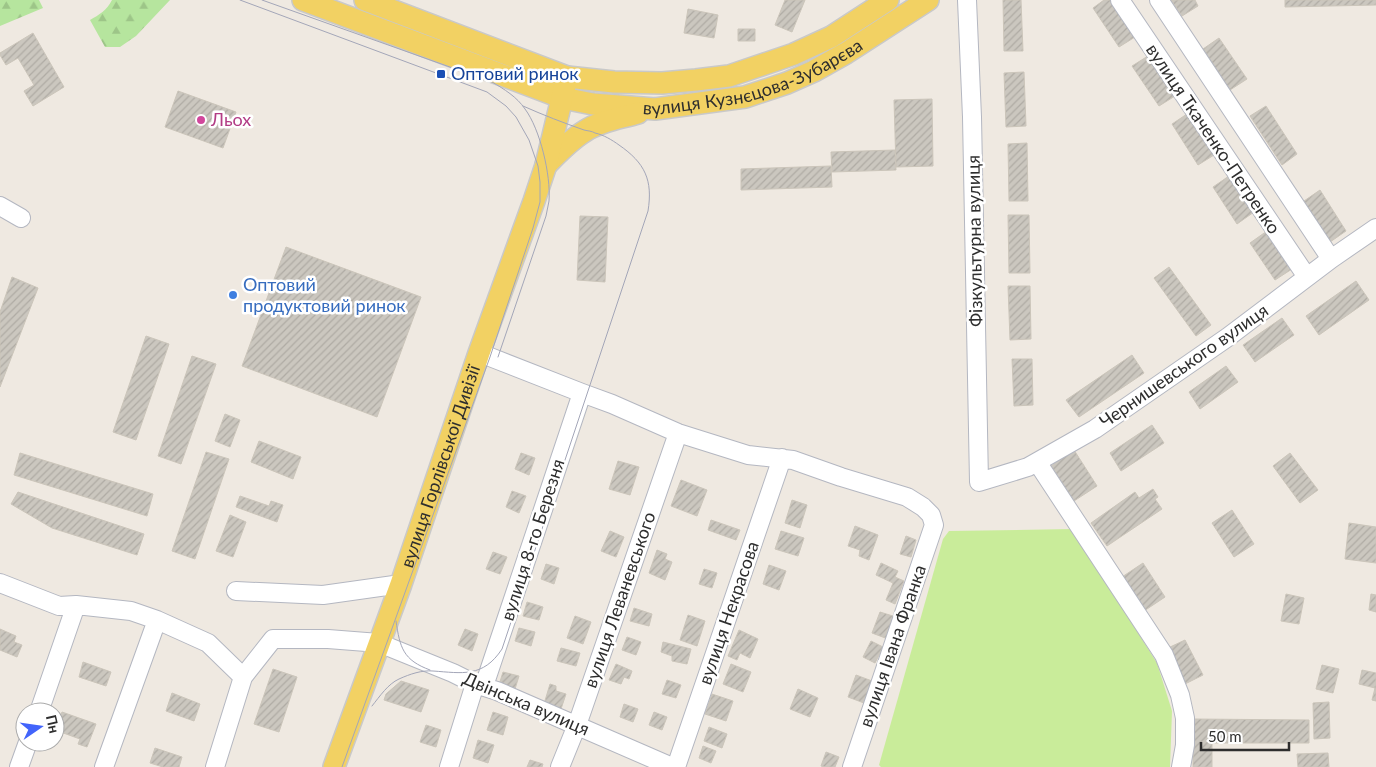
<svg xmlns="http://www.w3.org/2000/svg" width="1376" height="767" font-family="Lato,sans-serif">
<style>
.forest{fill:url(#forest-firs)}
.pitch{fill:#c9ec9a}
.building{fill:url(#building-hatch);stroke:#cbc5ba}
.lines{fill:none;stroke-linecap:round;stroke-linejoin:round}
.minor-casing{stroke:#b4b7c1;stroke-width:20}
.major-casing{stroke:#c9c9c9;stroke-width:24}
.minor{stroke:#fff;stroke-width:18}
.major{stroke:#f2d163;stroke-width:21}
.tram{stroke:#a3a6b8;stroke-width:1}
.transit-dot{fill:#1a4fb4;stroke:#fff;stroke-width:2}
.hotel-dot{fill:#d1479c;stroke:#fff;stroke-width:2}
.shop-dot{fill:#3f7fe0;stroke:#fff;stroke-width:2}
.labels{text-anchor:middle;stroke-width:5;stroke-linejoin:round;paint-order:stroke}
.street-label{font-size:18px;fill:#2e2e2e;stroke:#fff}
.transit-label{font-size:18px;fill:#164399;stroke:#fff;text-anchor:start}
.hotel-label{font-size:18px;fill:#b23c85;stroke:#fff;text-anchor:start}
.shop-label{font-size:18px;fill:#366cbe;stroke:#fff;text-anchor:start}
</style>
<defs>
<pattern id="forest-firs" width="22" height="20" patternUnits="userSpaceOnUse" patternTransform="scale(1.25)"><rect width="22" height="20" fill="#b6e59e"/><path d="M5 1l3.5 6h-7zM16 11l3.5 6h-7z" fill="#9dc588"/></pattern>
<pattern id="building-hatch" width="6" height="6" patternUnits="userSpaceOnUse" patternTransform="scale(1.25)"><rect width="6" height="6" fill="#cbc7bf"/><path d="M-1 1l2-2M0 6l6-6M5 7l2-2" fill="none" stroke="#afaba4"/></pattern>
</defs>
<rect width="100%" height="100%" fill="#efe9e1"/>
<path class="forest" d="M0,0H39L43,8L0,26Z
M112,0H170L136,36L120,47H105L90,20C99,15 107,10 112,0Z"/>
<path class="pitch" d="M1073,529L1157,663L1172,711L1170,767H881L879,765L943,539L949,531Z"/>
<path class="building" d="M785,0H805L792,32L775,25Z
M1003,0H1021L1023,51H1004Z
M1104,0H1111L1135,37L1119,47L1093,8Z
M1171,0H1195L1198,6L1182,16Z
M1285,0H1376V5L1285,7Z
M688,9L718,15L714,38L684,33Z
M738,29H755V41H738Z
M33,33L64,87L33,106L24,91L34,85L18,58L6,65L0,55V53Z
M1219,38L1247,79L1230,90L1203,49Z
M1148,56L1175,96L1159,106L1132,66Z
M1024,72L1026,126L1006,127L1004,73Z
M178,91L236,112L223,148L165,127Z
M932,99L933,166L896,167L894,100Z
M1266,106L1297,154L1282,165L1250,116Z
M1187,114L1214,155L1198,165L1172,124Z
M1027,143L1028,201H1009L1008,144Z
M895,150L896,170L832,172L831,152Z
M831,166L832,187L741,190V169Z
M1229,176L1254,212L1237,224L1213,187Z
M1320,190L1346,231L1330,242L1304,201Z
M1008,215H1029L1030,273H1009Z
M580,216L608,217L605,282L577,280Z
M1267,231L1292,269L1275,280L1250,243Z
M286,247L421,297L377,417L242,366Z
M1169,267L1211,325L1196,336L1154,278Z
M12,277L38,288L0,387V312Z
M1356,281L1369,300L1319,335L1306,316Z
M1008,286H1030L1031,339L1010,340Z
M1282,318L1294,335L1255,362L1243,345Z
M146,336L169,344L136,440L113,432Z
M1132,355L1144,373L1079,417L1066,400Z
M192,356L216,364L181,464L158,456Z
M1012,359H1032L1033,405L1014,406Z
M1226,366L1238,382L1200,409L1189,392Z
M225,414L240,420L230,447L215,441Z
M1152,425L1164,443L1121,471L1110,453Z
M259,441L301,457L293,479L251,462Z
M1074,450L1097,486L1074,501L1051,466Z
M206,452L229,459L195,559L172,551Z
M20,453L153,494L147,516L14,475Z
M521,453L535,458L529,475L515,469Z
M1290,453L1318,490L1300,503L1273,466Z
M618,461L639,467L630,495L609,489Z
M681,480L707,490L697,516L671,506Z
M1153,489L1158,497L1155,499L1162,509L1107,546L1091,523L1135,492L1139,498Z
M512,491L526,496L519,513L506,507Z
M18,492L144,534L137,555L52,528L11,504Z
M240,496L269,506L271,501L283,505L277,522L236,507Z
M792,500L807,505L800,528L785,523Z
M1232,510L1254,544L1234,557L1212,523Z
M230,515L246,522L233,557L216,551Z
M711,520L740,530L736,540L708,530Z
M1349,523L1376,527V563L1345,559Z
M855,526L878,535L869,560L859,556L860,550L848,546Z
M610,531L624,537L616,557L601,551Z
M781,531L804,538L798,556L775,549Z
M906,536L916,540L911,557L900,554Z
M657,550L667,554L665,559L672,562L665,580L649,573Z
M493,552L507,557L500,574L486,569Z
M881,563L898,571L895,577L904,581L895,604L886,600L893,583L876,575Z
M1143,563L1165,597L1144,611L1122,577Z
M546,564L559,568L554,584L541,579Z
M769,565L786,571L779,590L763,584Z
M704,569L717,573L712,588L699,584Z
M1286,594L1304,598L1299,624L1281,621Z
M1371,594L1376,595V612L1369,610Z
M527,602L543,607L539,620L523,616Z
M634,608L652,614L649,626L630,621Z
M880,612L896,617L888,639L872,633Z
M688,615L705,621L697,646L680,640Z
M575,616L591,622L583,644L567,638Z
M519,628L535,632L531,646L515,641Z
M0,629L16,636L14,642L22,645L17,657L0,650Z
M465,629L478,634L472,651L458,645Z
M739,630L758,639L750,658L740,653L737,660L728,656Z
M627,637L641,642L636,655L622,650Z
M1185,640L1203,675L1185,684L1168,648Z
M871,641L883,647L875,663L863,657Z
M663,642L691,649L687,664L672,661V656L661,652Z
M561,648L580,653L576,666L557,661Z
M83,662L111,672L106,686L79,677Z
M616,664L632,671L629,679L624,677L621,684L609,680Z
M731,664L751,672L743,692L723,684Z
M1322,665L1339,669L1333,693L1316,689Z
M273,669L297,677L279,732L254,724Z
M1362,670L1376,673V701L1372,700L1375,688L1359,684Z
M503,672L519,676L515,689L499,685Z
M856,675L872,681L864,703L848,697Z
M667,680L681,685L676,698L662,694Z
M401,681L429,690L421,712L384,700L386,694Z
M550,684L556,686V691L566,694L561,709L544,704Z
M798,689L818,698L810,717L790,709Z
M172,693L200,704L194,721L166,711Z
M712,694L733,701L726,721L705,714Z
M1329,702L1330,738L1314,739L1313,703Z
M624,704L638,709L633,722L620,717Z
M62,712L96,724L87,747L78,744L80,739L55,730Z
M493,712L508,717L503,735L487,730Z
M654,712L667,717L662,730L649,725Z
M1193,719L1309,720V743H1212V767H1193Z
M426,725L441,730L436,747L420,742Z
M709,727L727,734L722,748L704,741Z
M478,740L494,745L488,763L473,758Z
M703,746L716,751L711,763L699,758Z
M155,748L182,757L179,767H163L150,763Z
M826,752L839,757L835,767H825L821,766Z
M1328,753L1329,767H1298L1297,754Z
M530,760L543,764L542,767H527Z"/>
<g class="lines">
<defs>
<path id="minor" d="M967,0L972,117L979,482L1028,467L1095,429L1228,337L1331,259L1376,228
M1120,0L1307,277
M1159,0L1331,259
M0,206L21,218
M479,353L490,357L582,393L612,404L678,433L748,455L793,460L841,477L907,497L923,507L931,515L934,525L852,767
M1037,462L1164,655L1180,695L1185,718V745L1181,767
M0,583L59,606L76,605L131,611L157,620L208,643L243,677L273,639H328L379,643L453,673L475,684L497,691L672,767
M236,591L323,595L401,584
M484,686L582,393
M39,712L76,605
M19,767L28,742
M104,767L157,620
M215,767L243,677
M449,767L475,684
M560,767L577,725L678,433
M676,767L782,458"/>
<g id="major">
<path id="s1" d="M303,0L563,98L593,104L655,109L745,97L787,83L814,71L846,53L928,0"/>
<path d="M365,0L567,77L614,82L662,83L696,80L729,76L794,54L831,37L888,0"/>
<path d="M546,165C558,153 570,140 585,131C600,121 621,118 638,113"/>
<path id="s2" d="M334,767L401,584L479,353L534,201L546,165L567,77"/>
</g>
</defs>
<use href="#minor" class="minor-casing"/>
<use href="#major" class="major-casing"/>
<use href="#minor" class="minor"/>
<use href="#major" class="major"/>
<path class="tram" d="M240,0L487,92L506,106L516,117L529,140L538,166L540,182V202L533,228L490,357L342,767
M262,0L492,82C504,89 517,97 525,109C540,129 551,175 549,201C548,206 547,211 546,216L498,357
M396,621C400,648 403,660 430,670
M372,706C380,696 388,684 399,679C410,674 422,670 433,671C462,673 483,678 502,649L648,211C653,180 645,163 619,145C612,140 604,135 595,133C592,131 588,131 584,130C564,123 543,115 523,106"/>
</g>
<rect class="transit-dot" x="436" y="69" width="10" height="10" rx="2.5"/>
<circle class="hotel-dot" cx="201" cy="120" r="5"/>
<circle class="shop-dot" cx="233" cy="295" r="5"/>
<g class="labels">
<g class="street-label">
<text dy="6" stroke="none"><textPath href="#s1" startOffset="474">вулиця Кузнєцова-Зубарєва</textPath></text>
<text transform="translate(1213 139) rotate(56)" y="6">вулиця Ткаченко-Петренко</text>
<text transform="translate(975 241) rotate(-91)" y="6">Фізкультурна вулиця</text>
<text transform="translate(1184 366) rotate(-35)" y="6">Чернишевського вулиця</text>
<text dy="6" stroke="none"><textPath href="#s2" startOffset="319">вулиця Горлівської Дивізії</textPath></text>
<text transform="translate(533 540) rotate(-72)" y="6">вулиця 8-го Березня</text>
<text transform="translate(620 600) rotate(-71)" y="6">вулиця Леваневського</text>
<text transform="translate(729 613) rotate(-71)" y="6">вулиця Некрасова</text>
<text transform="translate(893 646) rotate(-71)" y="6">вулиця Івана Франка</text>
<text transform="translate(526 704) rotate(23)" y="6">Двінська вулиця</text>
</g>
<g class="transit-label">
<text x="451" y="80">Оптовий ринок</text>
</g>
<g class="hotel-label">
<text x="211" y="126">Льох</text>
</g>
<g class="shop-label">
<text x="243" y="291">Оптовий<tspan x="243" dy="21">продуктовий ринок</tspan></text>
</g>
</g>
<g transform="translate(40 727) rotate(77)"><circle r="24" fill="#ffffff" stroke="#ababab"/>
<path d="M0-4L9 19L0 12L-9 19Z" fill="#4264fb"/>
<text y="-8" font-size="14" font-weight="bold" text-anchor="middle" fill="#2e2e2e">Пн</text>
</g>
<path d="M1201 742v8h88v-8" fill="none" stroke="#2e2e2e" stroke-width="2.5"/>
<text x="1208" y="742" font-size="15" fill="#2e2e2e" stroke="#ffffff" stroke-width="4" paint-order="stroke">50 m</text>
</svg>
